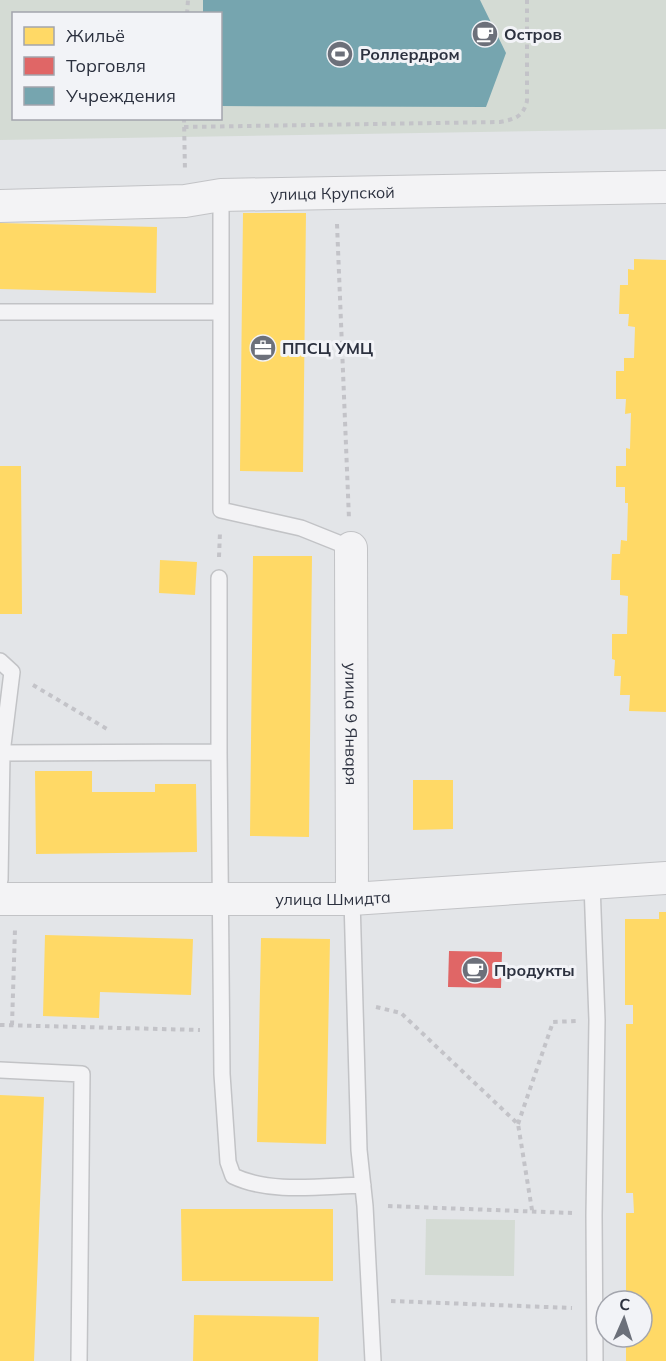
<svg xmlns="http://www.w3.org/2000/svg" width="666" height="1361" font-family="Mulish,sans-serif">
<style>
.green{fill:#d4dbd4;fill-rule:evenodd}
.homes{fill:#ffd966}
.shops{fill:#e06666}
.public{fill:#76a5af}
.lines{fill:none;stroke-linecap:round;stroke-linejoin:round}
.service-casing{stroke:#c2c3c6;stroke-width:18}
.minor-casing{stroke:#c2c3c6;stroke-width:34}
.path{stroke:#c3c3c8;stroke-width:4;stroke-dasharray:4.5 4.5;stroke-linecap:butt}
.service{stroke:#f3f3f5;stroke-width:15}
.minor{stroke:#f3f3f5;stroke-width:32}
.labels{text-anchor:middle;stroke-width:6;stroke-linejoin:round;paint-order:stroke}
.poi-label{font-size:16px;font-weight:bold;fill:#2c313f;stroke:#f2f3f7;text-anchor:start}
.street-label{font-size:16px;fill:#2c313f;stroke:#f2f3f7}
</style>
<rect width="100%" height="100%" fill="#e3e5e8"/>
<path class="green" d="M0,0H666V129L0,140ZM14,14H220V118H14Z
M426,1219L515,1220L514,1276L425,1275Z"/>
<path class="homes" d="M243,213H306L303,472L240,471Z
M0,223L157,227L156,293L0,289Z
M634,259L666,260V712L629,711L630,695H620L621,676H614L615,660L612,659V634H627L628,596L620,595V580H611L612,554H620L621,540L627,541L628,503H625V487H616V466H626V448L630,449L631,413L625,414L626,399H616V371H624V358H634L635,327L628,326L629,314H619L620,285H628V269L634,270Z
M0,466H21L22,614H0Z
M253,556H312L309,837L250,836Z
M160,560L197,562L195,595L159,593Z
M35,771H92V792H155V784H196L197,852L36,854Z
M413,780H453V829L413,830Z
M659,912H666V1361H626V1337H642V1301H626V1213H634L633,1193H626V1024H633V1005H625V919H659Z
M45,935L193,939L191,995L100,992L99,1018L43,1016Z
M261,938L330,939L326,1144L257,1142Z
M0,1095L44,1097L34,1361H0Z
M181,1209H333V1281H182Z
M194,1315L319,1317L318,1361H193Z"/>
<path class="shops" d="M449,951L502,952L501,988L448,987Z"/>
<path class="public" d="M203,0H480L506,53L486,107L220,106V14H203Z"/>
<g class="lines">
<defs>
<path id="service" d="M221,195V510L301,528L351,548
M0,312H221
M219,578V752
M0,661L12,672L2,753L0,880
M0,753L219,752L222,1074L228,1162L233,1176C271,1194 321,1186 363,1185
M592,884L597,1020L594,1215L595,1361
M352,899L359,1150L365,1206L373,1361
M0,1070L82,1074L79,1361"/>
<g id="minor">
<path id="s1" d="M0,206L185,201L221,195L666,187"/>
<path id="s2" d="M351,548L352,899"/>
<path id="s3" d="M0,899H352L666,878"/>
</g>
</defs>
<use href="#service" class="service-casing"/>
<use href="#minor" class="minor-casing"/>
<path class="path" d="M187,14L188,0
M184,118L185,172
M184,127L500,122C515,119 523,117 527,101V0
M337,224L349,519
M219,557L220,532
M33,685L107,729
M376,1007L401,1013L518,1124L532,1210
M0,1025L200,1030
M12,1025L15,929
M518,1124L553,1022L576,1021
M388,1206L572,1213
M391,1301L572,1308"/>
<use href="#service" class="service"/>
<use href="#minor" class="minor"/>
</g>
<defs>
<symbol id="cafe-disc" viewBox="-11 -11 22 22"><circle r="9.5" fill="#6c707a" stroke="#f2f3f7"/><path d="M-5.5-4.5H6V0H3Q3 3.5 0 3.5H-2.5Q-5.5 3.5-5.5 0ZM3-3.2v2h1.7v-2ZM-6 4.5H4V6H-6Z" fill="#fff"/></symbol>
<symbol id="stadium-disc" viewBox="-11 -11 22 22"><circle r="9.5" fill="#6c707a" stroke="#f2f3f7"/><path d="M0-5a6.5 5 0 1 0 0 10a6.5 5 0 1 0 0-10ZM-3.5-1.8h7v3.6h-7Z" fill="#fff"/></symbol>
<symbol id="office-disc" viewBox="-11 -11 22 22"><circle r="9.5" fill="#6c707a" stroke="#f2f3f7"/><path d="M-6-3h4V-5.5h4V-3h4V5H-6ZM-1-4.5V-3h2v-1.5ZM-6 0V1H6V0Z" fill="#fff"/></symbol>
</defs>
<g fill-rule="evenodd">
<use href="#cafe-disc" x="470" y="19" width="30" height="30"/>
<use href="#stadium-disc" x="325" y="39" width="30" height="30"/>
<use href="#office-disc" x="248" y="333" width="30" height="30"/>
<use href="#cafe-disc" x="460" y="955" width="30" height="30"/>
</g>
<g class="labels">
<g class="poi-label">
<text x="504" y="40">Остров</text>
<text x="360" y="60">Роллердром</text>
<text x="282" y="354">ППСЦ УМЦ</text>
<text x="494" y="976">Продукты</text>
</g>
<g class="street-label">
<text dy="6" stroke="none"><textPath href="#s1" startOffset="333">улица Крупской</textPath></text>
<text dy="6" stroke="none"><textPath href="#s2" startOffset="176">улица 9 Января</textPath></text>
<text dy="6" stroke="none"><textPath href="#s3" startOffset="333">улица Шмидта</textPath></text>
</g>
</g>
<rect x="12" y="12" width="210" height="108" fill="#f2f3f7" stroke="#a3a5ad" stroke-width="1.5"/>
<rect x="24" y="27" width="30" height="18" fill="#ffd966" stroke="#a3a5ad" stroke-width="1.5"/>
<text x="66" y="42" font-size="18" fill="#2c313f">Жильё</text>
<rect x="24" y="57" width="30" height="18" fill="#e06666" stroke="#a3a5ad" stroke-width="1.5"/>
<text x="66" y="72" font-size="18" fill="#2c313f">Торговля</text>
<rect x="24" y="87" width="30" height="18" fill="#76a5af" stroke="#a3a5ad" stroke-width="1.5"/>
<text x="66" y="102" font-size="18" fill="#2c313f">Учреждения</text>
<g transform="translate(624 1319) rotate(3)"><circle r="28" fill="#f2f3f7" stroke="#a3a5ad" stroke-width="1.5"/>
<path d="M0-4.5L10 22L0 15L-10 22Z" fill="#6c707a"/>
<text y="-9" font-size="16" font-weight="bold" text-anchor="middle" fill="#2c313f">С</text>
</g>
</svg>
